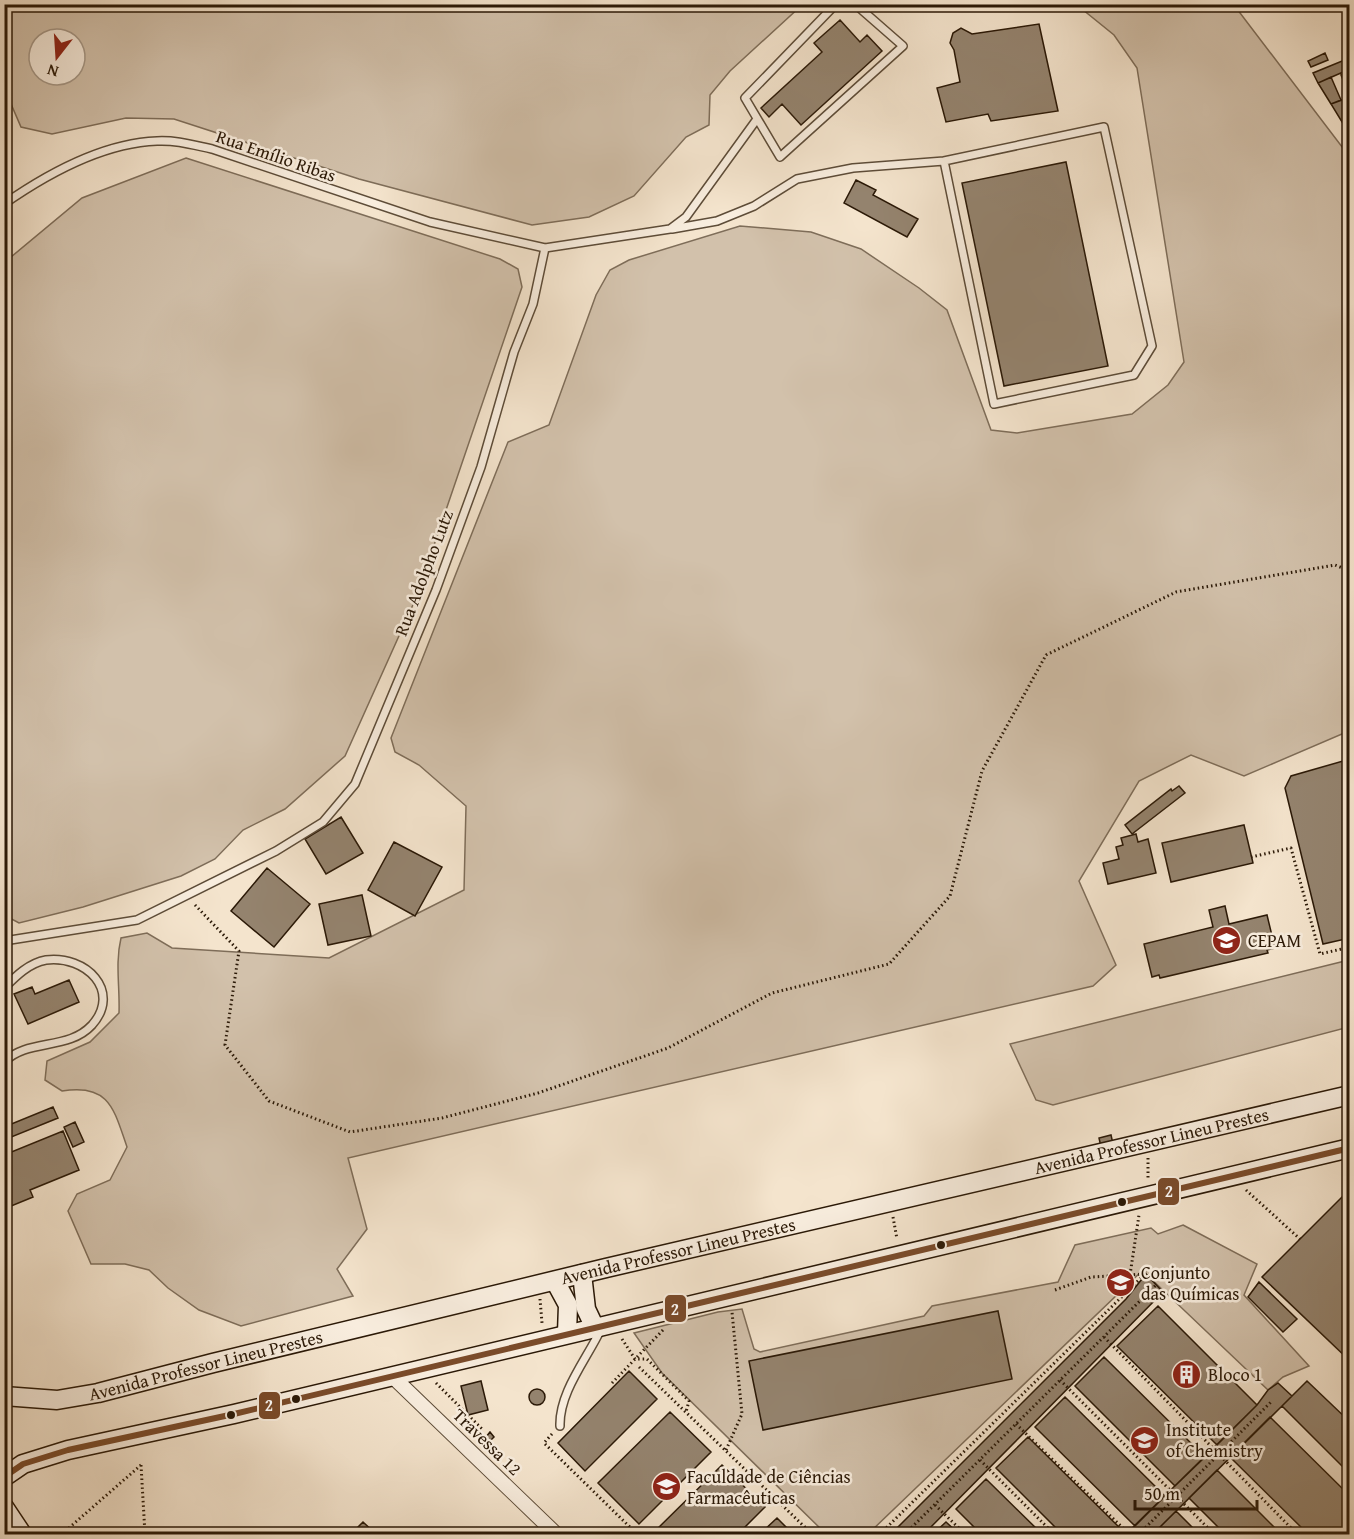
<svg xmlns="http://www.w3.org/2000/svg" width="1354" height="1539" font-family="'Gentium Book Plus',serif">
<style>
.green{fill:#d2c1ab;stroke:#7e6d59;stroke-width:1.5;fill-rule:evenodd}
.building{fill:#94836e;stroke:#2b1907;stroke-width:1.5}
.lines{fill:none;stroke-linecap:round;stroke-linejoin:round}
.lane-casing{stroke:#5d4c38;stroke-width:10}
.street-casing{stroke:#5d4c38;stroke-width:16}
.secondary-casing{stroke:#2b1907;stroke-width:21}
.path{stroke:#2b1907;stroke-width:3;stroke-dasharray:1.5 3;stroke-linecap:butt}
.lane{stroke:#f8edde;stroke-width:7}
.street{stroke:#f8edde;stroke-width:14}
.secondary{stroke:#f8edde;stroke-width:18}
.bus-1-casing{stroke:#f8edde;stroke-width:10}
.bus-1{stroke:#7a4b2a;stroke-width:6}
.bus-dot{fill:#2b1907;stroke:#f8edde;stroke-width:2}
.labels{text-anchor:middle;stroke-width:5;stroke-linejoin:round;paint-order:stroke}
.street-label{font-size:18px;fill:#2b1907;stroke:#f8edde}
.poi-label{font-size:18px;fill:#2b1907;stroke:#f8edde;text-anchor:start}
.line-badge{stroke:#f8edde;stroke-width:2}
.badge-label{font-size:16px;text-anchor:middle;font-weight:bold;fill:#fff}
</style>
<rect width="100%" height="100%" fill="#f4e4cd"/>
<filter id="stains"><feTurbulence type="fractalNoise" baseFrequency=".00333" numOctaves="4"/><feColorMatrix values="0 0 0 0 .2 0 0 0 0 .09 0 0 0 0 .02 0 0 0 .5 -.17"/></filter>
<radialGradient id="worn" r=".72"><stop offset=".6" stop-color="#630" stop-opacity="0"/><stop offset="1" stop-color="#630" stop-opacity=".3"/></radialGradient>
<path class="green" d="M4,5L5,4L802,5L730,71L710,95L709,125L686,137L634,196L589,217L532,225L359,179L174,119L126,118L52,134L21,127L5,90ZM39,39H75V75H39Z
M1077,5H1234L1349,156V731L1244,776L1191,755L1139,781L1079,881L1116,965L1093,986L348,1158L367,1229L337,1269L353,1296L241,1326L199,1310L168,1288L149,1270L125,1264H91L68,1211L77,1194L110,1180L127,1147C114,1110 110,1083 62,1091L45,1080L47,1061L90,1042L119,1013C120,987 115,963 121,938L147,933L172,948L329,958L464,890L466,806L419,765L395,752L391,738L508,442L549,425L596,295L610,270L629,260L740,226L811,232L861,249L919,288L947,310L991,430L1017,433L1132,414L1168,385L1184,362L1137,68L1114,35Z
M186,158L500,259L518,269L522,287L416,598L345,756L285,809L243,830L215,859L181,876L83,907L19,923L4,915L5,262L82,198Z
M1349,960V1027L1053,1105L1036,1100L1010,1044Z
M1183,1225L1257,1264L1244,1295L1309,1366L1283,1377L1268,1390L1146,1274L1145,1268L868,1534H826L662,1373L634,1333L718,1312L742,1309L754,1349L760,1352L924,1316L932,1306L1058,1282L1075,1245L1151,1228L1158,1234Z"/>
<path class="building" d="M840,20L860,42L867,35L882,51L801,125L782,104L769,117L761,108L822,52L814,43Z
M1039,24L1058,111L991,121L988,114L946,122L937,88L960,82L954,50L950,43L953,33L961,28L972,34Z
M1325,53L1328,60L1311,67L1308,61Z
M1347,59L1350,69L1318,83L1313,73Z
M1350,71V95H1349L1341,75Z
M1331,77L1341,100L1331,104L1318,83Z
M1342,100L1350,112V135L1331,104Z
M1066,162L1108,366L1004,386L962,183Z
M856,180L876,190L873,195L918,219L907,237L844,203Z
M1350,759V938L1323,944L1285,788L1291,776Z
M1179,786L1185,793L1132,834L1125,825L1171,789L1172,791Z
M341,817L363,853L326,874L305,839Z
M1244,825L1253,863L1171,882L1162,843Z
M1136,834L1138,842L1148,839L1156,873L1108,884L1103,863L1119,859L1116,847L1123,845L1121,838Z
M394,842L442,867L415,916L368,890Z
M267,868L310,904L274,947L231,911Z
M362,895L371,936L328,945L319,904Z
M1225,906L1229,924L1267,915L1275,948L1267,950L1268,953L1160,978L1159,975L1152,977L1144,944L1213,927L1209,910Z
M69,980L79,1002L28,1024L14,994L32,987L35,994Z
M53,1107L58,1118L4,1140V1127Z
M75,1122L84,1142L73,1147L64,1127Z
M63,1131L79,1170L30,1190L33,1197L4,1209V1155Z
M1111,1135L1113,1144L1101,1147L1099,1138Z
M1350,1189V1361L1262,1277Z
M1146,1274L1163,1292L924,1534H891L1126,1299Z
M1259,1282L1297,1319L1283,1332L1248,1297Z
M1158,1306L1257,1405L1217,1445L1117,1346Z
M998,1311L1012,1379L763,1430L749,1361Z
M1104,1357L1205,1457L1175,1486L1075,1386Z
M629,1371L657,1399L585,1471L558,1443Z
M481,1381L488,1410L468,1415L461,1386Z
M1307,1381L1350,1422V1474L1282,1406Z
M1278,1383L1292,1396L1282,1406L1153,1534H1126L1257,1405L1268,1390Z
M529 1397a8 8 0 1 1 16 0a8 8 0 1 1-16 0Z
M1065,1397L1165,1496L1135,1526L1035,1427Z
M670,1412L711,1452L639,1524L598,1483Z
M1270,1417L1350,1496V1531L1346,1534H1308L1230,1457Z
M490,1432L494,1437L490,1441L486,1437Z
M1028,1437L1126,1534H1062L996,1468Z
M722,1465L765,1507L738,1534H652Z
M1217,1470L1281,1534H1225L1189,1498Z
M986,1479L1042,1534H981L956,1509Z
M1176,1511L1199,1534H1153Z
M777,1518L793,1534H760Z
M363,1522L376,1534H351Z
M946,1522L959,1534H933Z"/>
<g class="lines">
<defs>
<path id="lane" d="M836,4L745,98L780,157L903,46L855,4
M4,204C47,174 104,143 157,141C176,140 193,145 212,149L430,222L545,248
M672,229L717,221L754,206L797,179L853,168L944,161L994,404L1134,375L1152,346L1104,127L944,161
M4,941L137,920L276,851L323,822L355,784L436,590L481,467L514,352L533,304L545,248L670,229L686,217L757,119
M4,988C16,976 29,963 46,960C86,955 122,991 92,1025C68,1051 28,1038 4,1062
M560,1426C559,1392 587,1359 601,1329"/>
<path id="street" d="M392,1376L556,1534"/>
<g id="secondary">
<path d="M582,1274L586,1309L594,1326"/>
<path d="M555,1281L568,1305L567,1333"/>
<path id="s1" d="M4,1396L57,1400L98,1393L213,1363L606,1268L1350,1095"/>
<path d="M4,1477L23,1464L68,1450L234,1414L1350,1148"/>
<path d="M4,1507L22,1534"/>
</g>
</defs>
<use href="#lane" class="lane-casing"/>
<use href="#street" class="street-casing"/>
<use href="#secondary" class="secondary-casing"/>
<path class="path" d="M1251,857L1291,848L1320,954L1350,947
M195,905L239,951L225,1045L269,1101L350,1132L442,1118L538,1093L668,1048L772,993L889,964L950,896L982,771L1046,655L1176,592L1335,565L1350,571
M1148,1158V1179
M1246,1190L1300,1239
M893,1217L897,1239
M1130,1275L1139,1215
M1055,1290L1091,1277L1146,1274
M540,1299L542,1323
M1104,1337L1297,1534
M622,1339L635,1359H647L689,1401L686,1412
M639,1367L812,1534
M1060,1380L1214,1534
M436,1383L482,1429
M612,1383L663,1330
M1016,1424L1129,1534
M552,1434L544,1443L637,1534
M726,1450L742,1414L732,1312
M980,1460L1054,1534
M141,1465L145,1534
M935,1505L965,1534
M62,1534L141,1465
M880,1534L1144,1275
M905,1534L1156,1285
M1139,1534L1272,1401"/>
<use href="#lane" class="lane"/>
<use href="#street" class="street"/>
<use href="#secondary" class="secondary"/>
<defs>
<path id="bus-1" d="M4,1477L23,1464L68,1450L234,1414L1350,1148"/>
</defs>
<use href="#bus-1" class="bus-1-casing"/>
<use href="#bus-1" class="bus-1"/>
</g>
<defs>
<symbol id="university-disc" viewBox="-11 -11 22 22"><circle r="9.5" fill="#8f2418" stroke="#f8edde"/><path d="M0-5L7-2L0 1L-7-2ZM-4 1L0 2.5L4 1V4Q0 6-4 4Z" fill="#fff"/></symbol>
<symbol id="building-disc" viewBox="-11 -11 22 22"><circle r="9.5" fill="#8f2418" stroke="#f8edde"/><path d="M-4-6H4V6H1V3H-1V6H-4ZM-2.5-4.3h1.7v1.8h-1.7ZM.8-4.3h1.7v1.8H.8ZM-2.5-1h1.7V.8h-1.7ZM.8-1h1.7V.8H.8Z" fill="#fff"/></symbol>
</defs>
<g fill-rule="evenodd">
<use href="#university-disc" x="1210" y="924" width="33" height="33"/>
<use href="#university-disc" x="1104" y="1266" width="33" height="33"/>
<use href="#building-disc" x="1170" y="1358" width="33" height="33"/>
<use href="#university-disc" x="1128" y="1424" width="33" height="33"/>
<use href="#university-disc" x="650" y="1470" width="33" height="33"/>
</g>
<g class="bus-dot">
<circle cx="1122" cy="1202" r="5"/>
<circle cx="941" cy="1245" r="5"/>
<circle cx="296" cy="1399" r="5"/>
<circle cx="231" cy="1415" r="5"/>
</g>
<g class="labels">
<g class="street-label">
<text transform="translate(276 156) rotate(19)" y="6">Rua Emílio Ribas</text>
<text transform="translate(424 573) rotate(-69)" y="6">Rua Adolpho Lutz</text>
<text dy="6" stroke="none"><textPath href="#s1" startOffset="1178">Avenida Professor Lineu Prestes</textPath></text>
<text dy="6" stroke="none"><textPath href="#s1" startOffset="692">Avenida Professor Lineu Prestes</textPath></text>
<text dy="6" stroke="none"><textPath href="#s1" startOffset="206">Avenida Professor Lineu Prestes</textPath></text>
<text transform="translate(487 1442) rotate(44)" y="6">Travessa 12</text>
</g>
<g class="poi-label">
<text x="1248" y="947">CEPAM</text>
<text x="1141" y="1279">Conjunto<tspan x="1141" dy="21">das Químicas</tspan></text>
<text x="1208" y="1381">Bloco 1</text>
<text x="1166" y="1436">Institute<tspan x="1166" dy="21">of Chemistry</tspan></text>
<text x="687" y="1483">Faculdade de Ciências<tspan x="687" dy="21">Farmacêuticas</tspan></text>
</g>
</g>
<g class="line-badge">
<rect x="1157" y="1177" width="23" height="29" rx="6" fill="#7a4b2a"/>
<rect x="664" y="1294" width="23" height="29" rx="6" fill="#7a4b2a"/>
<rect x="258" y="1391" width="23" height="29" rx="6" fill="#7a4b2a"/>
</g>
<g class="badge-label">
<text x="1169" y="1197">2</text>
<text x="675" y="1315">2</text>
<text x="269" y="1411">2</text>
</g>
<rect width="1354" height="1539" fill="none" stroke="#f4e4cd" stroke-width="24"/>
<rect x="6" y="6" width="1342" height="1527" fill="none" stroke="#2b1907" stroke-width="3"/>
<rect x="12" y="12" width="1330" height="1515" fill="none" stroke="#2b1907" stroke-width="1.5"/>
<g transform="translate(57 57) rotate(197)"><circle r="28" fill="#f8edde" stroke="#a69888" stroke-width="1.5"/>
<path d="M0-4.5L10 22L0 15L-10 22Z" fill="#8f2418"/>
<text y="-9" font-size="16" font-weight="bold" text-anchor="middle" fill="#2b1907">N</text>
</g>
<path d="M1135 1500v9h122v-9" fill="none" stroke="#2b1907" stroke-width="3"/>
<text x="1144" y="1500" font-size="18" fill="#2b1907" stroke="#f8edde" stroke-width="4.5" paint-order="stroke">50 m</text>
<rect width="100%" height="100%" filter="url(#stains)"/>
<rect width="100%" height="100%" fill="url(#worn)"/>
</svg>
